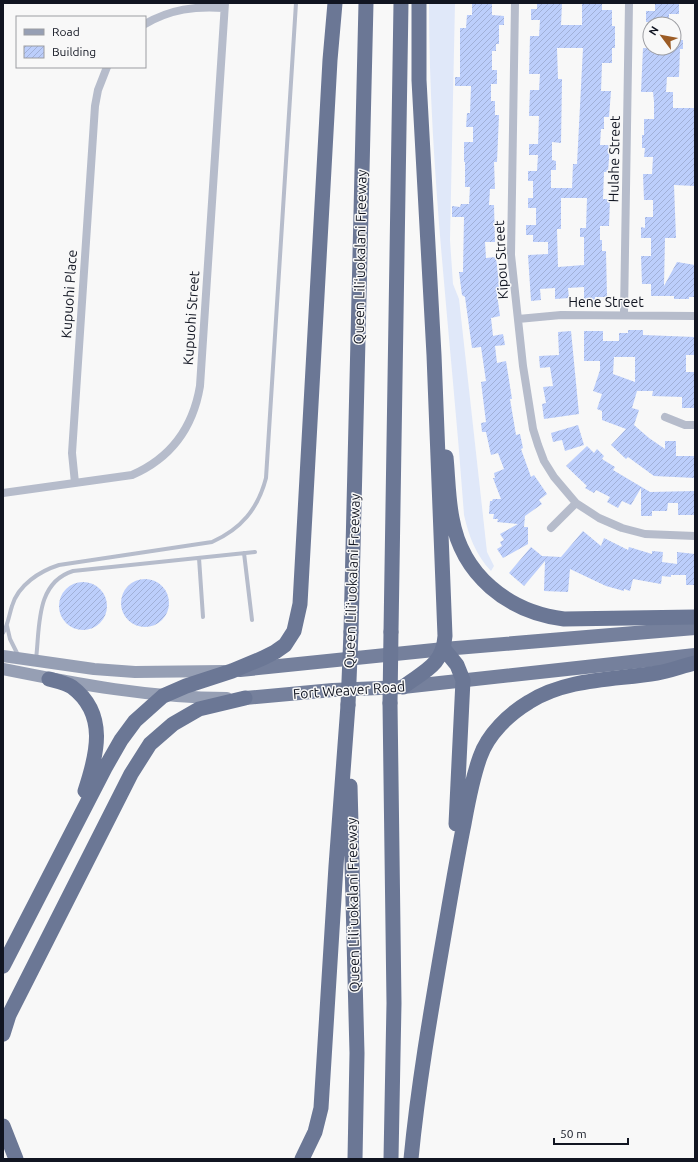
<svg xmlns="http://www.w3.org/2000/svg" width="698" height="1162" font-family="Ubuntu,sans-serif">
<style>
.grass{fill:#e0e8f9}
.building{fill:url(#building-hatch);fill-rule:evenodd}
.lines{fill:none;stroke-linecap:round;stroke-linejoin:round}
.service{stroke:#b6bccb;stroke-width:4}
.minor{stroke:#b6bccb;stroke-width:8}
.secondary{stroke:#969fb4;stroke-width:12}
.trunk{stroke:#75809c;stroke-width:14}
.motorway{stroke:#6b7795;stroke-width:15}
.motorway-bridge{stroke:#6b7795;stroke-width:15}
.labels{text-anchor:middle;stroke-width:3;stroke-linejoin:round;paint-order:stroke}
.street-label{font-size:14px;fill:#111521;stroke:#f8f8f8}
</style>
<defs>
<pattern id="building-hatch" width="6" height="6" patternUnits="userSpaceOnUse"><rect width="6" height="6" fill="#bccefb"/><path d="M-1 1l2-2M0 6l6-6M5 7l2-2" fill="none" stroke="#a1b0d7"/></pattern>
</defs>
<rect width="100%" height="100%" fill="#f8f8f8"/>
<path class="grass" d="M429,3H455L450,240L453,284L459,299L487,552L494,566L491,571C476,555 469,537 464,515C452,345 429,174 429,3Z"/>
<path class="building" d="M472,3H492V15L504,16V25H499V44H496V51H492V70H497V84H491V101H495V115H499L497,162H494L495,189H490L489,205H494L495,242H485L486,258L496,257L500,293L497,294L500,316L491,318L493,336L503,334L505,345L495,346L497,363L506,361L512,399H510L516,435L520,434L523,448L521,449L531,477L534,475L547,494L539,500L542,504L525,516L524,527H528V544L503,558L497,549L502,546L500,542L504,540L500,534L518,524L497,522L498,519H493L494,514H489L490,501H492L493,499H501L493,478H495L494,473L504,469L498,453L491,455L486,432H482L481,423L486,422L481,382L486,381L481,347L472,348L465,297L462,295L459,272H463L464,217H452V206L460,207L461,204H469L470,187H465V162H464V142H473V127H466L467,113H470L471,86H455V77H460V28H466L467,15H472Z
M537,3H562L561,25H582V3H602V10H612V26H615V48H612V63H602L601,91H611L609,117H604V129H601L600,145H610L608,172H604L603,199H610L609,226H600V240H602V251H606L607,297H595V301H584V287L568,288L569,298L555,299V288L540,289L541,300L531,301L528,255L548,254V242H533V235H526V225H536V208H528V198H533V181H528V171H537L538,155H529V144H538L539,116H529L530,90H539L540,74H529L530,36H539L540,20H531V9H537ZM557,48H583L577,164H573L572,188H551V170H556V161L552,160V142L561,143L562,79H558ZM561,198H587L586,228H580V237H584V265L558,267L557,229H561Z
M655,3H679V14H669V22H646V11H655Z
M674,40H683V49H680L679,77H667L666,92H673V108H695V186L674,185L676,238H665L664,286L677,262L695,265V297H689V299H674V296H651V284H642L641,256H651V238H641V227L645,228V217H653V200H644L643,174H652L653,157H644L645,148H642V135H644V119H654V102L653,92H641L643,48H674Z
M628,330H643V335L695,337V355H686V372H695V408H682V397L652,396L653,391H637L632,408L639,410L634,425L649,438L665,449V441H676V456H695V478L654,476L628,457L626,459L611,445L626,429L602,420V411L597,409L602,394L593,391L600,370V361H584V331H603V341H619V333H628ZM614,357H635V382L613,374Z
M571,331L579,414L544,419L542,404L546,403L543,387L553,386L550,367L540,368L539,356L559,355L558,332Z
M578,425L584,445L565,451L562,440L553,442L551,433Z
M587,446L594,453L597,449L604,456L602,459L615,467L613,470L650,492L695,491V515H678V503H668L667,511H652V516H641V488L631,505L622,501L618,508L607,502L610,497L596,490L594,493L585,488L587,486L566,466Z
M583,531L601,546L604,538L628,550L629,547L652,554V551L663,552L662,562L677,564V552L695,554V585H686V575H671V577L662,576L661,584L633,579L630,591L624,589V591L606,586L570,569L568,592L544,591L545,561L524,586L509,573L531,547L542,556L561,557Z
M121 603a24 24 0 1 1 48 0a24 24 0 1 1-48 0Z
M59 606a24 24 0 1 1 48 0a24 24 0 1 1-48 0Z"/>
<g class="lines">
<path class="service" d="M244,553L252,620
M199,558L203,617
M7,626L10,639L18,655
M3,633C8,625 9,615 12,606C18,585 40,571 59,565L212,542C241,529 258,509 266,478L296,3
M36,659C40,628 35,583 73,571L255,552"/>
<path class="minor" d="M515,3L511,255L523,366L533,429L538,445L544,461L554,477L576,503L599,518L622,528L645,534L695,536
M145,24C171,9 195,6 224,8
M624,314L629,3
M518,319L561,315L695,316
M665,417L685,425H695
M75,483L72,453L95,106L98,90L107,67
M3,493L132,475C171,458 193,428 200,386L225,3
M551,528L576,503"/>
<path class="secondary" d="M3,656L94,669L135,672L224,671
M3,669C77,684 152,698 227,698"/>
<path class="trunk" d="M240,670L444,649L695,628
M245,698L333,690L403,687L695,655"/>
<path class="motorway" d="M446,457C448,477 448,498 452,518C462,575 508,612 564,619L695,617
M351,632L366,3
M391,632L401,3
M444,649L457,665L463,680L456,824
M49,679C56,681 66,683 72,687C108,714 97,755 85,791
M403,687C424,671 443,665 445,636L434,355L419,80V3
M390,703L394,1003L391,1159
M350,786L357,1053L355,1159
M3,966L105,768L121,740L135,721L163,696L186,686L232,671L263,658L275,652L285,645L294,631L300,604L330,60L335,3
M3,1034L9,1015L131,774L150,744L173,724L199,709L245,698
M3,1126L16,1159
M302,1159L315,1132L321,1108L336,866L348,705
M411,1159C419,1076 434,994 448,912C453,883 458,853 464,824C468,802 472,779 480,757C488,734 509,714 529,702C567,678 615,680 657,673C670,671 682,666 695,663"/>
<path class="motorway-bridge" d="M390,703L391,632
M348,705L351,632"/>
</g>
<g class="labels">
<g class="street-label">
<text transform="translate(614 159) rotate(-89)" y="5">Hulahe Street</text>
<text transform="translate(360 257) rotate(-89)" y="5">Queen Liliʻuokalani Freeway</text>
<text transform="translate(501 260) rotate(-93)" y="5">Kipou Street</text>
<text transform="translate(69 294) rotate(-86)" y="5">Kupuohi Place</text>
<text x="606" y="307">Hene Street</text>
<text transform="translate(191 318) rotate(-86)" y="5">Kupuohi Street</text>
<text transform="translate(352 581) rotate(-88)" y="5">Queen Liliʻuokalani Freeway</text>
<text transform="translate(349 690) rotate(-4)" y="5">Fort Weaver Road</text>
<text transform="translate(353 905) rotate(-91)" y="5">Queen Liliʻuokalani Freeway</text>
</g>
</g>
<rect width="698" height="1162" fill="none" stroke="#111521" stroke-width="8"/>
<rect x="16" y="16" width="130" height="52" fill="#f8f8f8" stroke="#9c9da2"/>
<rect x="24" y="29" width="20" height="6" fill="#969fb4" stroke="#9c9da2"/>
<text x="52" y="36" font-size="12" fill="#111521">Road</text>
<rect x="24" y="46" width="20" height="12" fill="url(#building-hatch)" stroke="#9c9da2"/>
<text x="52" y="56" font-size="12" fill="#111521">Building</text>
<g transform="translate(662 36) rotate(302)"><circle r="19" fill="#f8f8f8" stroke="#9c9da2"/>
<path d="M0-3L7 15L0 10L-7 15Z" fill="#9c5c25"/>
<text y="-6" font-size="11" font-weight="bold" text-anchor="middle" fill="#111521">N</text>
</g>
<path d="M554 1138v6h74v-6" fill="none" stroke="#111521" stroke-width="2"/>
<text x="560" y="1138" font-size="12" fill="#111521" stroke="#f8f8f8" stroke-width="3" paint-order="stroke">50 m</text>
</svg>
